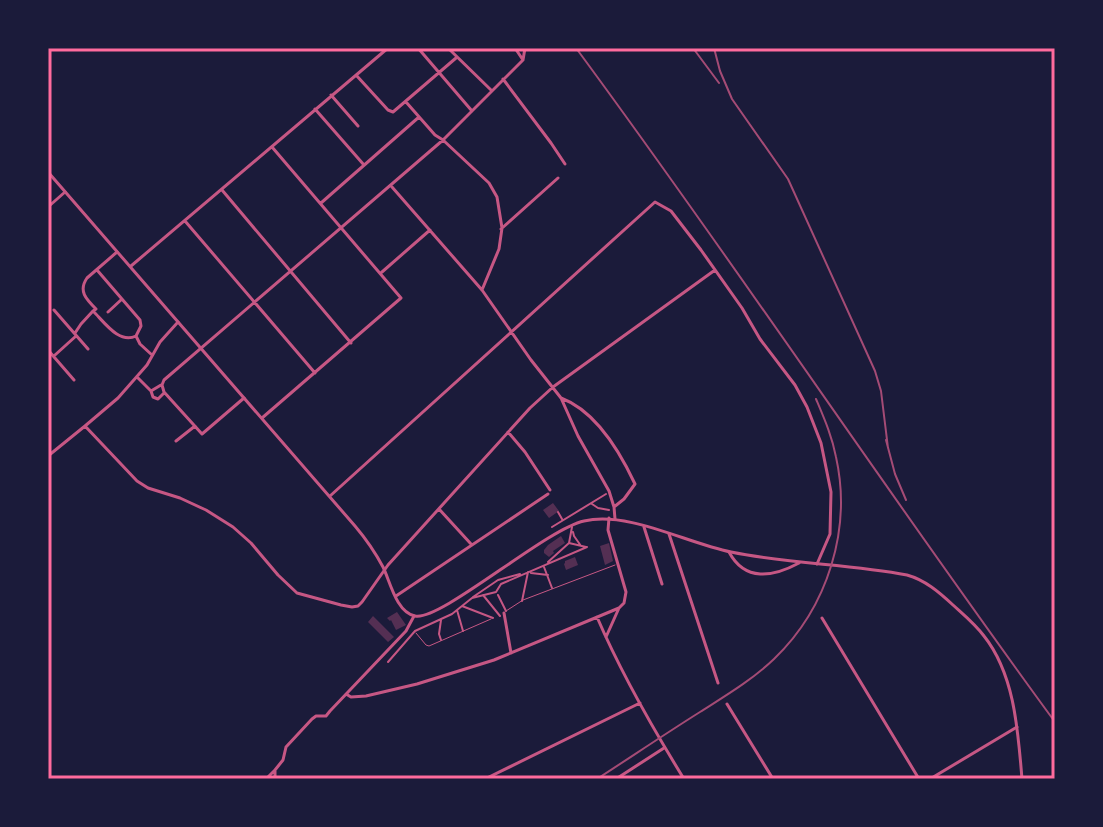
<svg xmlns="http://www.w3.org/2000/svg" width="1103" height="827" font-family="'Asap Condensed',sans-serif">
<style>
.building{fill:#542f53}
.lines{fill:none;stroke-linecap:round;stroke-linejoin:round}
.service{stroke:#c65784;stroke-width:1}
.pedestrian{stroke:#c65784;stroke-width:2}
.minor{stroke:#c65784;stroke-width:3}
.tertiary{stroke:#c65784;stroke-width:3}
.rail{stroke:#a44b75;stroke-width:2}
.neatline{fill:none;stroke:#ff6b9d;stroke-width:3}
</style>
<rect width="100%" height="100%" fill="#1b1b3a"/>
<path class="building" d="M553,503L559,511L549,518L543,510Z
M561,536L565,543L553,551L554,553L549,557L544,553V550L548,545Z
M609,543L613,561L605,565L600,546Z
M575,557L578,565L566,570L564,564L565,563V561Z
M397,612L406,625L396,630L391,620L390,621L387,618Z
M373,616L394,637L388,642L368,622Z"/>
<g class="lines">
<path class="service" d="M506,611L523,600L615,565
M416,633L426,645L429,646L491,619"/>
<path class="pedestrian" d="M592,504L598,508L609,510
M558,512L562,519
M552,527L606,494
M573,532L574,536L581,546
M569,543L586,547
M548,562L569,543L572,527
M544,567L552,588
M531,573L548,575
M483,595L500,616
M498,595L506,611
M473,597L498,580L520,574
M522,601L528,572
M462,606L493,618
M457,610L463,631
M441,640L439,634L441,620
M388,662L415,631L452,614L472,598L496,592L501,584L587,547"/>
<path class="minor" d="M418,48L472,111
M448,48L491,90
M515,48L523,60
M523,60L525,48
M356,75L388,110L393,112L456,58
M503,79L551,143L565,164
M331,95L358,126
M406,102L435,135L443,140L489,183L497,197L502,228L499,249L482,290
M315,109L364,165
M392,187L482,290L531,360L561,398L578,436L609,491L614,507L615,519
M222,190L351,343
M321,203L419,117
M48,207L65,192
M185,221L315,373
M501,229L558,178
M117,252L87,278C78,291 86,299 96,309L93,311C105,323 119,344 136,336
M131,266L388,48
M97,270L140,320L141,326L136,336L140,344L152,355
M382,272L430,230
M54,310L88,349
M108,312L122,299
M178,322L160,342L147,365L118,398L85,426L137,481L148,488L180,498L206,510L233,527L251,543L278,575L297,593L341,605L352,607L358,606L362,602L388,565L530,408L553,387L715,270
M75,333L81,324L93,311
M48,350L74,380
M55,355L76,336
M137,377L151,391L161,385
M151,391L153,397L158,399L164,393
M244,398L202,434L164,392L162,385L164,380L443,140L523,60
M561,398C596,411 620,452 635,484L624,499L614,507
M262,418L401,298L272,147
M508,432L525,452L550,490
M176,441L195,426
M48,456L85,426
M330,496L655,202L671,211L701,250L742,308L760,339L795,385L807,407L821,443L831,492L830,534L817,564
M439,509L471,544
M644,527L662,584
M669,534L718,683
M729,552C745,582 773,577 799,563
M396,596L548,494
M504,613L511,653
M597,617C621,673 652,727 684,779
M822,618L919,779
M606,637L619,608L624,603L626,592L608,530L609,518
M346,694L351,697L366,696L417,684L494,660L619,608
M727,704L773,779
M266,779L275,770
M275,779V770L283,760L286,747L312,719L316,716H326L330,711L406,631L414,616
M485,779L640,703
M616,779L664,748
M930,779L1017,727"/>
<path class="tertiary" d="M48,172L355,526C366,539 375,552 383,567C390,581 396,612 415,616C440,622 546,529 584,521C629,511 686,543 731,552C789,564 849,564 907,575C925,580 939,592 953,605C964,615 975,624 984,636C1015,675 1018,732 1022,779"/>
<path class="rail" d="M576,48C740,270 892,500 1055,722
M693,48L719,83
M714,48L720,71L732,99L788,179L875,371L881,391L888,448
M886,440L895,474L906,500
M597,779C631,757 665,734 700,712C725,696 752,680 774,659C828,607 852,529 836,457C832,436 824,418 816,399"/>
</g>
<rect width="1103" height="827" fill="none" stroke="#1b1b3a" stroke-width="100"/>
<rect x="50" y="50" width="1003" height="727" class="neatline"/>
</svg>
